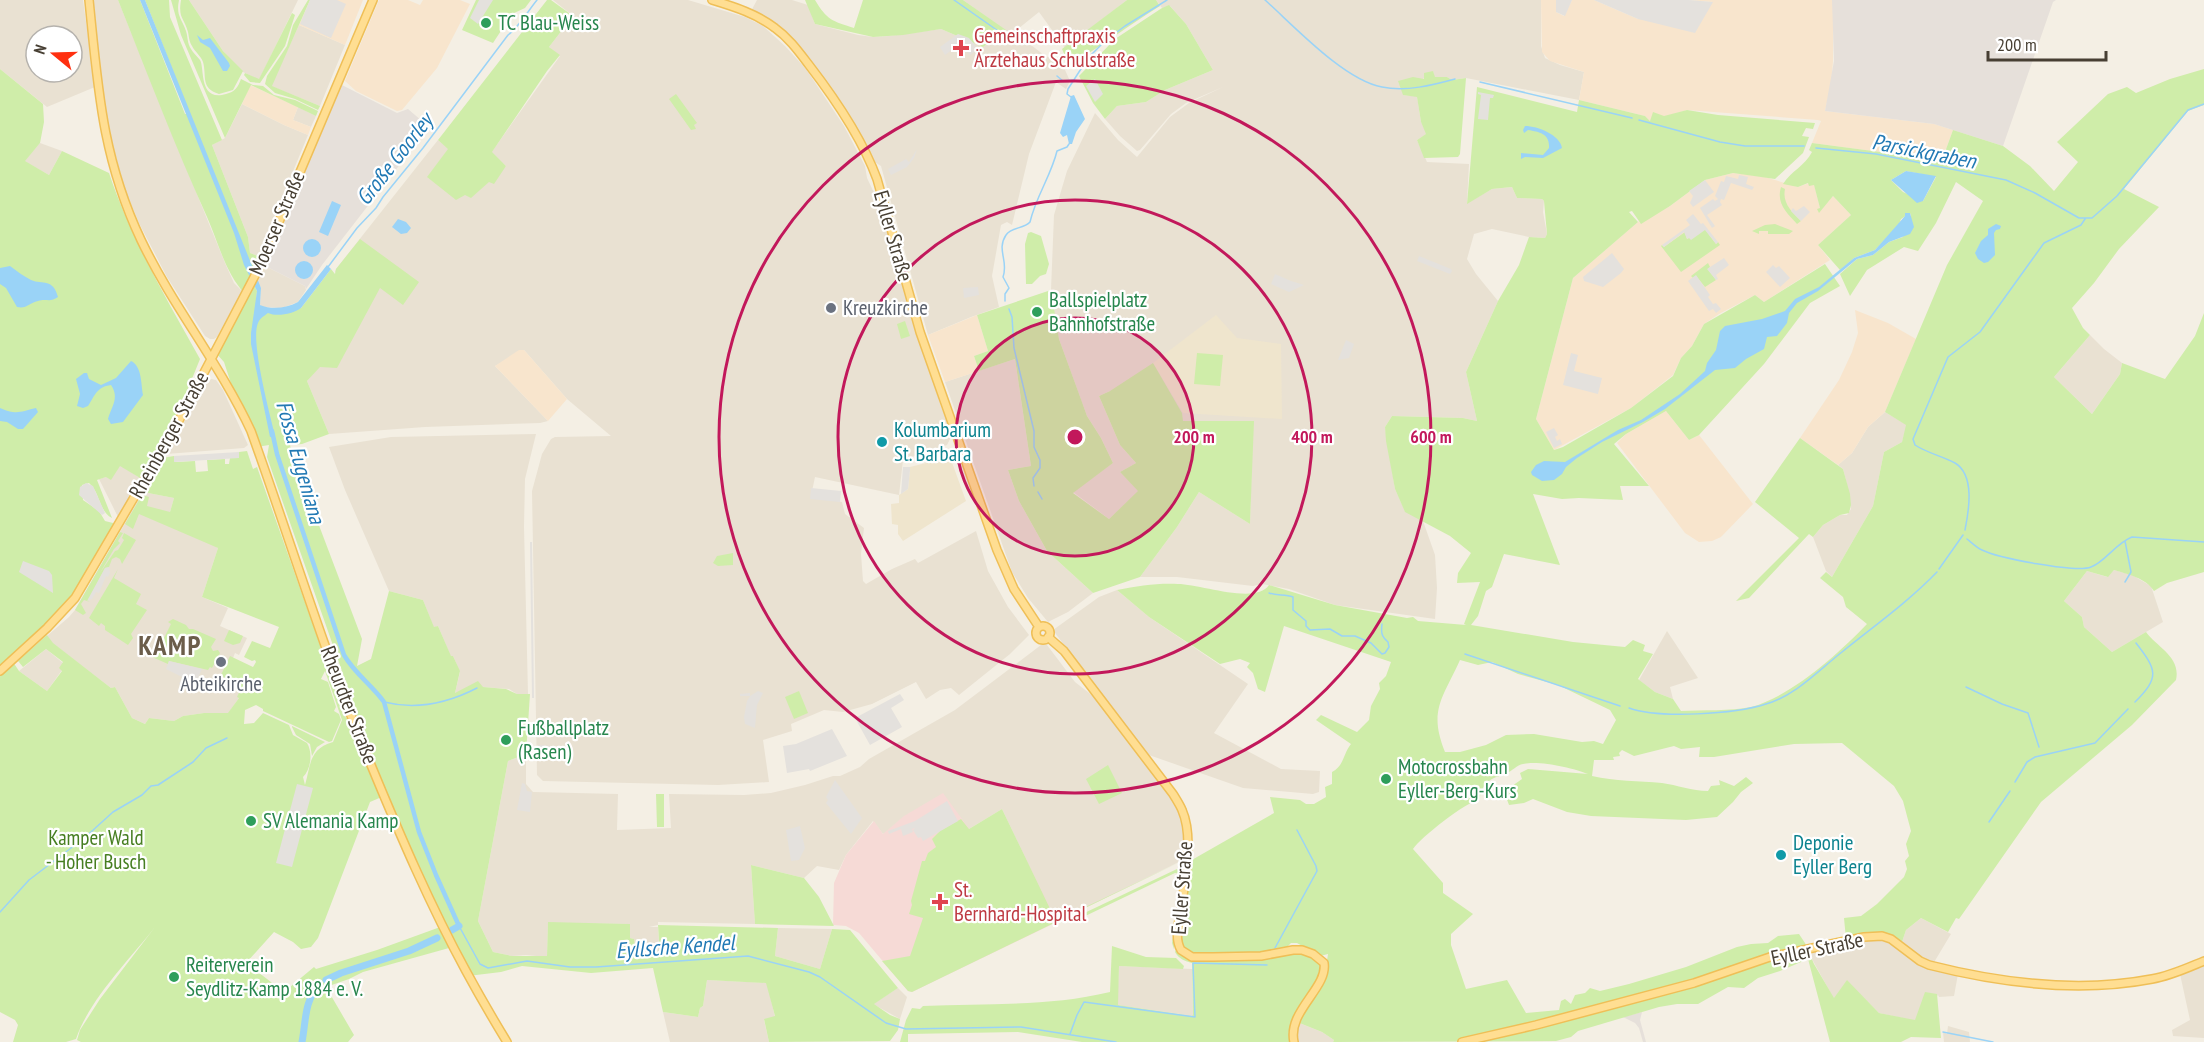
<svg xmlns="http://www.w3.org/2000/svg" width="2204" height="1042" font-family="'PT Sans Narrow',sans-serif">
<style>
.residential{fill:#e9e1d2;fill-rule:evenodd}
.commercial{fill:#f8e5cd}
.industrial{fill:#e6e0da}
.education{fill:#efe5cd}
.medical{fill:#f6dad6}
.green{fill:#cfeda9;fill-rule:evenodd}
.parking{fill:#e4e1dd}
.water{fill:#9ad3f7}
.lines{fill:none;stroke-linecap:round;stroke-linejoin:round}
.stream{stroke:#9ad3f7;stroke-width:1.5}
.canal{stroke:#9ad3f7;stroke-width:4.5}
.river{stroke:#9ad3f7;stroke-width:7}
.major-casing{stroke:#efbf57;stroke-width:10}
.major{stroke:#ffde92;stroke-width:7}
.ring{fill:none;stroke:#c2185b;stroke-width:3}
.leisure-dot{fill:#2e9e5b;stroke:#fff;stroke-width:2}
.health-dot{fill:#e0444e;stroke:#fff;stroke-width:2}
.worship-dot{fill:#6b7280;stroke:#fff;stroke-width:2}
.culture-dot{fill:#0f9aa8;stroke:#fff;stroke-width:2}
.labels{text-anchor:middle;stroke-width:4.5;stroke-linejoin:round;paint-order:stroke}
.leisure-label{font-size:21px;fill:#27864d;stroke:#fff;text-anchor:start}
.health-label{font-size:21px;fill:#be3a42;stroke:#fff;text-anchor:start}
.street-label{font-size:21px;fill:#473f33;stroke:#fff}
.worship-label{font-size:21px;fill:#5b616d;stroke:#fff;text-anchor:start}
.culture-label{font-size:21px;fill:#0d838f;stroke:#fff;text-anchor:start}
.park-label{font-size:21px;fill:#467e21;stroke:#fff}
.water-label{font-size:22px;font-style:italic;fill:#2179b4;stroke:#fff}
.district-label{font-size:27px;font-weight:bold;letter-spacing:1.5px;fill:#6b5d4a;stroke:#fff}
.centre{fill:#c2185b;stroke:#fff;stroke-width:3}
.ring-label{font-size:18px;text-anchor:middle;font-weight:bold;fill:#c2185b;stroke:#fff;stroke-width:4.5;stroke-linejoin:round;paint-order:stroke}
</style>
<rect width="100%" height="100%" fill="#f4efe4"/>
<path class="residential" d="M0,0H83L95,87L47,107L0,69ZM36,36H72V72H36Z
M93,0H118L225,263L234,283L242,291L217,337L214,339H210L205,336L167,277L139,223L124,187L106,119Z
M189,0H298L259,80L241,71L223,51Z
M553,0H688L745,17L763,26L785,46L806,69L844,126L865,166L867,178L877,199L941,407L953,433L947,445L903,460L899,495L815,477L811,496L842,502L845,514L864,528L861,554L863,581L866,584L892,569L915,559L918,563L976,531L988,571L1008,607L1029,635L1010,654L959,695L951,688L940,690L926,699L916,682L872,704L843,712L824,710L791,724L792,731L763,740L769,782L718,785L543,781L537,775L532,491L542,454L551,439L555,437L611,436L567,399L524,350L495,366L548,421L540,423L425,427L329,434L307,381L371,302L335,272L336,269L438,140L490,182L506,166L491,153L560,56L549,47L573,16Z
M757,0H792L808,5L815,24L858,35L873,37L889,36L941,29L983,47L1005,30L963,0H1127L1065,48L1039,12L1014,32L1044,55L1056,61H1061L1070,81L1066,89L1056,82L1029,154L1012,225L1007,222L1001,225L992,276L999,307L971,317L928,335L881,166L870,159L840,108L791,43L750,13Z
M1156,0H1541V46L1545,58L1560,65L1584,72L1579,100L1466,78L1452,80L1447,77H1434L1433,71L1403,95L1417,96L1421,122L1427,134L1417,140L1427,162L1469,164L1467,203L1492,189L1512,187L1517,198L1542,199L1544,201L1543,212L1547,234L1545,238L1529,237L1492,229L1474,234L1467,259L1476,274L1498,301L1466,372L1477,421L1463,418L1392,416L1385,427L1395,489L1405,511L1423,521L1435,555L1437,588L1435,619L1335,605L1289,589L1262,584L1253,586L1177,577H1140L1177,527L1199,492L1250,524L1253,422L1183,421L1110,391L1099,396L1120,445L1136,463L1120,472L1139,491L1109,519L1073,492L1113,463L1101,438L1087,416L1059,339L1052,307L1051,290L1054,215L1067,171L1095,113L1118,140L1137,157L1170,117L1189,103L1223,87L1186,103L1171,114L1140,150L1137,151L1120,136L1105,119L1117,106L1146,102L1165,90L1213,70L1186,24L1170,6L1162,8Z
M299,25L345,45L320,106L271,86Z
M242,104L284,125L308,135L258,256L250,253L248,237L212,145L225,138Z
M298,107L316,116L311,127L293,120Z
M40,143L62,151L49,175L24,161Z
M261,264L305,286L306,290L298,302L282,308L263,307L260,305L261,288L255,276Z
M2090,335L2104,349L2122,363L2120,374L2092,414L2054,377Z
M1015,359L1031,466L1008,470L1019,501L1047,551L1093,593L1068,612L1048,622L1028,598L1012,572L945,382Z
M211,379L216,380L223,390L248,445L244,448L166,454L204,386Z
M1885,412L1907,425L1902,442L1884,452L1873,506L1832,577L1826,571L1813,537L1823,525L1840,515H1847L1851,509L1846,480L1843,469L1838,465L1852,453L1868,427Z
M536,434L525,479L524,527L528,694H517L509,689L482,687L455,693L460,672L453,656L451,657L438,626L434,628L423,600L389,591L345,490L329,447L391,437Z
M120,465L140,478L118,517L99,479L106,477Z
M143,492L174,498L170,512L218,548L202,597L228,608L220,626L247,638L239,655L235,653L224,680L241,688L239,698L228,714L204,713L183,716L174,721L149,718L145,724L132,718L115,687L111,688L52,643L47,636L69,617L75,610Z
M2114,570L2132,575L2151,586L2163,622L2112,652L2084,627L2082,617L2064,601L2087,571L2107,577Z
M1117,590L1149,617L1248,684L1214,733L1281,769L1320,771L1319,792L1313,794L1243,788L1149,755L1113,712L1053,630L1099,597Z
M1667,631L1698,678L1670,687L1673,699L1655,692L1639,680Z
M1041,645H1047L1075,682L1107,707L1182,804L1190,863L1181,861L1056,922L1002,809L969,829L888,831L883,834L873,821L846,855L839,870L817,866L804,878L751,865L755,924L658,922V925L649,927H658L660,956L637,958L634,939L630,938V924L548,923L547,957L526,955L512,956L493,952L478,921L508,761L526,754V784L533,792L618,794L617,830L671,828L669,794L744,795L771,793L805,785L833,776H840L860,767L869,759L955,710Z
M46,649L63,663L62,670L47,691L19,671Z
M1921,918L1951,934L1933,964L1921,958L1902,942L1906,930Z
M778,928L832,929L820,969L775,956Z
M1873,939L1893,944L1923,966L1958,974L1954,996L1939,997L1938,995L1916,1021L1879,1013L1847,981L1834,999L1807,950L1825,946Z
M2204,964V1038L2173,1036L2172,1030L2190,1020L2180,974Z
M1119,966L1192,969L1193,1016L1117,1005Z
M707,980L767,983L775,1017L764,1020L769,1042H670L663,1012L698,1017L700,1008L703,1006Z
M898,988L907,997L900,1019L873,1004Z
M1297,1022L1322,1032L1334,1040L1333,1042H1296Z
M1948,1026L1969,1032L1970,1042H1944L1943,1032L1947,1034Z"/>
<path class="commercial" d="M310,0H363L345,45L299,25Z
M379,0H408L420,5L423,0H460L470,4L437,68L402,110L397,111L356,91L345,81Z
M1541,0H1556V12L1564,16L1572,0H1594L1638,19L1712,2L1689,0H1833V61L1831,85L1825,111L1934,124L1953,130L1941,163L1926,158L1812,143L1821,121L1818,120L1687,110L1650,121L1645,116L1579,100L1584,72L1550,61L1542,52Z
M250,85L298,107L293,120L311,127L308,135L284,125L242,104Z
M1733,173L1762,176L1798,187L1809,183L1814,184L1820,208L1819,212L1833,196L1851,215L1818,245L1830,260L1764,302L1755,295L1719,314L1704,324L1692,346L1681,358L1673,375L1631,408L1554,450L1536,419L1573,278L1639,221L1640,223L1670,206L1705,180Z
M1855,310L1888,323L1916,339L1885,412L1868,427L1852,453L1838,465L1800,438L1839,380L1852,352L1858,333Z
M977,315L988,351L974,356L979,371L945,382L928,335Z
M519,350H524L567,399L548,421L495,366Z
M1666,411L1689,440L1699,435L1753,504L1721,537L1712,541L1699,542L1685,533L1617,443L1626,434Z"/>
<path class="industrial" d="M1832,0H2056L2053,2L2003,146L1934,124L1825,111L1834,61Z
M338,83L397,113L408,109L429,127L322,265L306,289L305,286L261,264Z
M1642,1012L1640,1020L1646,1042H1643L1639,1028L1635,1023L1623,1017Z"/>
<path class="education" d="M1216,315L1237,338L1281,344L1282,419L1183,413L1153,363Z
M950,457L966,501L903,541L898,534V525L892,524L891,504L899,503V495L908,489L910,467Z"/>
<path class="medical" d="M943,793L992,860L1020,847L1057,922L912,992L908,991L859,933L846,926L833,925L834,883L846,855L874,821L883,834L904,816Z"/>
<path class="green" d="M118,0H140L185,114H190L145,0H169L170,17L222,140L212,145L248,237L250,253L258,256L256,262L261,264L252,281L257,291L256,303L268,313L301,308L331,269L335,274L336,269L360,239L419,282L403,305L380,288L337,368L320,367L307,381L329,434L302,444L290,445L292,454L362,639L357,666L371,659L389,591L423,600L434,627L438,626L451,656H453L460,671L455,693L478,681L483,687L506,689L517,694H530L526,754L508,761L478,921L493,952L512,956H547L548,922L630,924V938L634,939L637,958L660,956L658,925L778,928L775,956L820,969L832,929L850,930L898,988L874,1004L890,1015L900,1019L898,1030L890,1041L769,1042L764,1019L775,1016L766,983L707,980L703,1006L700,1008L698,1017L663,1012L653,968L591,973L522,966L501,972L468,976L457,945L444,928L449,948L363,972L349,979L326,987L354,1035L348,1042H81L77,1040L80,1030L100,999L155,927C130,959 89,1000 76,1039L66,1042H13L18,1025L15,1020L0,1012V69L43,104L44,122L40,143L25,161L49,175L62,151L109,173C131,239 166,298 200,359L181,406L140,478L120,466L111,480L106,477L97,480L112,518C99,512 100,492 89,483L82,485L83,500L99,511L105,521L113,523L114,525L71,598L13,662L19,671L47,691L62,671L59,668L63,662L46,649L23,667L18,661L47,635L53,643L111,688L115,687L132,718L145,724L149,718L174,721L183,716L204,713H228L239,698L237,697L241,688L224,680V677L221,675L230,656L253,667L256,662L255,660L252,661L244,657L252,641L270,648L279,627L202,597L218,548L139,514L133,529L125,524L142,495L149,497L147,506L170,512L174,498L143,492L162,458L174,456L175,462L195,461L196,472L208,471L207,460L225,459V464H229L230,458H239V452L247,451L253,469L257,467L346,718L357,714L267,457L269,445L257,447L237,402L224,362L215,352L246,295C225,273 219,244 207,217C175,146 147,73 118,0ZM325,671L342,720L333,742C309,749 311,764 305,785L303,777C311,769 313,753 307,743L293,735L289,725L263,713L254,723L244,724L245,710L256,705L263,709V711L329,742L332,741L341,720L339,714L334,711L336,707L328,682L321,679ZM384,796L443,926L377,950L316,969L314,967L284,992L246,963L274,932L293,942L301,949L311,947L318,938L370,802Z
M171,0H179C176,16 181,17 186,31C188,37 187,43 191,49C193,53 197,56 200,60C205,68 198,102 226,94C235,92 238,87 241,79L253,85L263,86L274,95L295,100L318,111L316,116L251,85L225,138L181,35Z
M181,0H189L223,51L243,71L233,90L219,94C200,88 207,76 203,62C201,56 195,52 192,46C189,41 189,37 188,32C184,17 178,19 181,0Z
M308,0H310L272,86L320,106L318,110L295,99L275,93L265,84L267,76L287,46L293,25Z
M476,0H531L525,8L512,14L493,43L462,30Z
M547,0H551L573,16L549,47L560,55L547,71L492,152L506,166L494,184L489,182L471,198L465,195L456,200L427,177L448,149L438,140Z
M805,0H815C827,20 832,21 854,28L863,0H963L1006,30L983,47L941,29L903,35L873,37L815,24Z
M1127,0H1156L1160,6C1129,25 1101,47 1069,65L1062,49Z
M1169,5L1186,24L1213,70L1165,90L1146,102L1117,106L1105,119L1093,103L1079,76L1115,39L1162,8Z
M292,13L295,15L285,46L260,83L250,82L244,75L245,73L259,79Z
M2204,69V105L2188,111L2124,189L2159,207L2119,249L2094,283L2072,308L2083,328L2090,335L2054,377L2092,414L2120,374L2122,363L2165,379L2195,336L2204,313V572L2167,583L2154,591C2146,578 2127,574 2114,570L2108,577L2087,571L2064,601L2082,617L2084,627L2112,652L2146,632C2158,648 2181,657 2176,680L2132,725L2041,802L1959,919L1956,918L1948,932L1921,918L1906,930L1902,942C1883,928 1867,933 1846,939L1844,918L1861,916L1877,904L1904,877L1907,869L1905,861L1909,856L1906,844L1911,831L1903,801L1894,786L1842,743L1794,744L1714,757H1699L1700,747L1681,749L1674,746L1634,756L1622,750L1619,753L1620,756L1613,757L1614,760H1594L1592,776C1615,781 1639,781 1662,783C1677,785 1692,791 1708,791L1711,786L1720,785L1719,780L1734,786L1746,777L1753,783L1741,792L1733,802L1717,817L1686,820L1591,816L1567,812L1533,799L1524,803L1509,805L1505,794L1512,786L1522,779L1520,773L1528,769L1588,774C1574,768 1538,760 1523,764C1517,765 1512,771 1507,773C1489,780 1484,780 1479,800C1467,801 1420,838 1413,849L1443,883V893L1473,914L1451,934V945L1466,989L1507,980L1526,1013L1559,1010L1561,1001L1565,999L1571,1004L1575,995L1585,993L1590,988L1600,991L1629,984L1686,967L1737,947L1751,944L1768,943L1778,936L1799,934L1805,943L1814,964L1834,998L1847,980L1879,1013L1915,1020L1925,992L1937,994L1941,1038L1911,1037L1901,1042H1830L1808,959L1780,971L1758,978L1744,988L1728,987L1698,1004H1677L1659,1007L1578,1031L1571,1037L1556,1041L1333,1042L1334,1040L1322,1032L1297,1022L1325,975L1328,954L1320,956L1297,943H1291L1284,950L1260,954L1197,955L1183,950L1180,941L1190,861L1274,813L1270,797L1300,800L1306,804H1314L1326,797L1325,787L1332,784V772C1344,766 1343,754 1351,744L1316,720L1321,715L1357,732L1369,720L1371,706L1380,689L1379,683L1386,676L1391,662L1284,626L1265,692L1258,689L1253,673L1247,667L1250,663L1240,659L1220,664L1149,617L1117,590C1138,586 1157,583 1178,584C1200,584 1256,605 1269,585L1335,605L1407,618L1413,617L1418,621L1466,625L1464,624L1480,582L1457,583L1458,573L1471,553L1450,536L1405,512L1395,489L1386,441L1385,427L1392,416L1463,418L1477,421L1466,372L1498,301L1519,265L1529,237L1545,238L1547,234L1544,201L1542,199L1517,198L1512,187L1492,189L1467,204L1477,87L1577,112L1579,100L1645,116L1650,121L1653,112L1664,116L1687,110L1718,115L1815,123L1813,129L1806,128L1802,136L1809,137L1803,153L1775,179L1733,173L1705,180L1670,206L1641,224L1632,211L1629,212L1638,222L1573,278L1536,419L1554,450L1563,447L1631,408L1673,376L1681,358L1692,346L1704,324L1755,295L1764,302L1825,264L1840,286L1810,303L1764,364L1699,435L1689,440L1666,411L1626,434L1614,444L1649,486H1620L1623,500L1579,498L1562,499L1533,494L1560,565L1504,554L1492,587L1486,591L1478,616L1471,625L1573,642L1625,647L1633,640L1645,645L1643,651L1653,654L1638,679L1655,692L1673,699L1681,711C1701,710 1732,711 1751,707C1792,696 1838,654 1867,624L1846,607L1843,597L1820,578L1826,572L1832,577L1873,506L1884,452L1902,442L1906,425L1885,412L1947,265L1983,201L1956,182L1936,223L1918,251L1904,247L1867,270L1850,296L1840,274L1857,259L1873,255L1889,242L1903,237L1911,216L1910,213L1901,219L1899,224L1875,250L1854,258L1840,270L1818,245L1851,215L1833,196L1819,213L1817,209L1820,208L1814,185L1809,186L1808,183L1798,187L1783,184C1791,171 1805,166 1812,152L1809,150L1812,143L1926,158L1941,163L1953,130L2003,146L2030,166L2054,191L2078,162L2057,142L2108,94L2127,87L2136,93L2170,79ZM1906,171L1936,177L1923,201L1903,192L1891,180ZM1460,660L1478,665L1492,662L1518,674L1558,685L1610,710L1616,720L1603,744L1594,741L1582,742L1534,734L1506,735L1486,745L1460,752H1445C1428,710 1443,698 1460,660Z
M1433,71L1435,77H1447L1452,80L1466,78L1460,154L1458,157L1424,158L1417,140L1426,134L1421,122L1417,97L1403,95L1398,81L1413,77L1424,79V73Z
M676,94L697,123L694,125L696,129L691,130L669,99Z
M1781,187L1785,189C1782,203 1792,212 1801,221L1797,224C1787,213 1776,204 1781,187Z
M1775,224L1793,231L1789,234H1768V231H1759V234L1752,231L1765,225Z
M1705,229L1716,244L1718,242L1720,245L1681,272L1661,246L1662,245L1664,247L1685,232L1687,239Z
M1031,232L1041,236L1049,264L1046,274L1040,276L1032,284H1026L1025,244L1028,233Z
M1708,263L1710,267L1708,269L1716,280L1705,287L1696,276L1693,278L1691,276Z
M1051,290L1059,339L1082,402L1087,416L1101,438L1113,463L1073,493L1109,519L1138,491L1120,472L1136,463L1120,445L1099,396L1110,391L1153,363L1182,413L1183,421H1254L1250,524L1199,492L1177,527L1140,577L1093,593L1047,551L1019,501L1008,470L1031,466L1015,359L979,371L974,356L988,351L977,315Z
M905,321L910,336L901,339L897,324Z
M1197,353L1223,355L1220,386L1194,384Z
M1800,438L1843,469L1850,494L1851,505L1849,513L1840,515L1823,525L1813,537L1809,534L1749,598L1736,601L1799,538L1755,502Z
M120,532L123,533L118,541L120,543L114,549L100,573L115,551L118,550L124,540L122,538L124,533L136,540L122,564L120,559L116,557L112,559L109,567L105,568L88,601L90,602L84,600L81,604L86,613L83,615L75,610Z
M733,553V565L718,566L713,563L717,556Z
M118,569L114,578L141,594L136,604L147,610L131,634L133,638L128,645L105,630V626L101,623L99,626L89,618Z
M173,619L186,625L189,629H193L216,639L211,647L213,651L218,650L220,653L212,668L210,667L208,670L169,661L168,664L152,657L154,650L157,652L171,624L168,622Z
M229,630L243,636L240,643L233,645L224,641Z
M799,691L808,713L794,719L785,697Z
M292,727V726L325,742L317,747L312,756L310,744L296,735Z
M1108,765L1122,793L1099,804L1086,779Z
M656,794H664V827H657Z
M1002,809L1056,921L1182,861L912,992L908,991L882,961L910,956L923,918L909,914L912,905L911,901L922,861H925L928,853L936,847L932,839L940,831L961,819L969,829Z
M751,865L804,878L819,897L834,926L755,924Z
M1177,869L1183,873L1174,949L1172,943L1182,879L1181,874L1175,873L1079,919L1078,916Z
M1112,946L1146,957L1176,958L1184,966L1183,969L1119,966L1118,1005L1192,1016L1193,1015L1192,963C1185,961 1179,959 1175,952L1177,947L1184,956L1291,953C1303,955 1315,955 1322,966L1320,975L1298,1011L1292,1042H1082L1018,1032L908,1034V1042H900L906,1020L912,1008L920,1009L923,1006C986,1003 1048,1007 1110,992Z"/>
<path class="parking" d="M310,0H337L346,4L331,38L300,24Z
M479,0H493L478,24L470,18Z
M1556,0H1572L1565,16L1556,12Z
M1594,0H1689L1713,2L1695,33L1638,19Z
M958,34L969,38L978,49L970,55L961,43L945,55L940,47Z
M1095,79L1103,94L1095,102L1086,86Z
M1478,92L1494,95L1493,98H1490L1488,120L1478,119L1481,95L1478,94Z
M917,149L914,158L907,167L891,175L888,169L906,159L909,162Z
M1739,175L1748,177L1746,184L1754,187L1752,190L1731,183L1724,200L1721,199L1720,202L1722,205L1707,215L1715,226L1712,228L1700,208L1713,199L1715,201L1718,199L1715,196L1721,181L1724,182L1726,176L1738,179Z
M1705,180L1714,192L1693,207L1690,203L1693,196L1689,191Z
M1804,206L1810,212L1801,221L1791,211L1793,208L1796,211Z
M1693,214L1701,224L1703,223L1718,242L1716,244L1705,230L1691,240L1689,238L1687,239L1684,232L1664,247L1662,245L1690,225L1686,220Z
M1612,253L1624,269L1621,273L1603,287L1584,281L1583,277Z
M1419,256L1451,269L1452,271L1450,274L1417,261Z
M1724,258L1729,265L1716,275L1718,279L1716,280L1707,269Z
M1773,265L1776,268L1779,266L1790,278L1780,287L1766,272Z
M1275,274L1291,281L1304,285L1289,292L1271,284Z
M1696,275L1710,295L1708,297L1713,304L1716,303L1721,309L1716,313L1713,309L1709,311L1688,281Z
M978,287L979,295L964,298L963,288Z
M1346,340L1354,344L1349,358L1338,360Z
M1571,353L1578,355L1574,371L1602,378L1598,394L1563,385Z
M1554,428L1558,435L1555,437L1557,441L1560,439L1562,444L1554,448L1546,432Z
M239,452V458L174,462V456Z
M903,467H910V470L908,489L901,494Z
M86,483L93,486L105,513L102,515L79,495L80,487Z
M811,488L841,491L840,502L810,499Z
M530,542H532L534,698H532Z
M23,561L49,571L52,575L53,593L19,572Z
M109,567L110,573L108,577L106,576L99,593L96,592L92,599L87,601L105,568Z
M169,661L202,669L195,684L185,679L182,685L179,684L182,677L166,669Z
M758,691L763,693L757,705L755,728L745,724L744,717L747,701L750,696H740V694L750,693V696Z
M900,694L904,700L891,708L902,727L870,745L855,718Z
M832,729L847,756L810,771L809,769L787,773L783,746L796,744Z
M539,745L552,746V755H539Z
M835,780L862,818L851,834L826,803L828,800L826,797Z
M522,783L525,784L527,791L532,792L530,812L517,810Z
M297,784L313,788L292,867L276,863Z
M947,801L958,821L923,841L921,837L918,838L913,830L915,828L912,829L913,832L903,836L901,829L889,834L888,831L915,821Z
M800,826L805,848L799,860L791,861L786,830Z"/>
<path class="water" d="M140,0H145L261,288L260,305C272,310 287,308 298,302L327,265L331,269L301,308C293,314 277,317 268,313C264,316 260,318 258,323C250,341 270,414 275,436L270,437L251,344V333L257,291L244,265L234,233Z
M197,35L203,40L210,38L229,63L230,66L227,71H223L210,48L200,42Z
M1074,95L1085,119L1076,132L1072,144H1069L1067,135L1063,137L1060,133L1071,96Z
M1525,126C1538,126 1560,135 1562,148L1543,158L1525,157L1521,159V153L1543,155L1549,148C1550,134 1540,132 1528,130L1524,133L1523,130Z
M1906,171L1936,176L1923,201L1917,203L1891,180Z
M332,201L341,205L328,236L319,232Z
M1905,213H1910L1914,227L1910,234L1889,242L1873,255L1857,259L1818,291L1797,303L1789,313L1787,323L1777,336L1767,337L1764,349L1746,359L1735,368L1715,370L1665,409L1643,422L1602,442L1577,458L1566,467L1562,474L1554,480L1542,481L1532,475L1531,472L1536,465L1544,461L1565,462L1618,430L1641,420L1680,394L1705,371L1707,363L1716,350L1720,331L1725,326L1762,319L1785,311L1795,299L1819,287L1854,258L1875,250L1905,216Z
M398,219L406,222L411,228L407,233L401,234L392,227Z
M1996,224L2001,226L2000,229L1996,230L1994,233L1995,255L1988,262L1984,263L1978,259L1975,253L1981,241L1988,235V229Z
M303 248a9 9 0 1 1 18 0a9 9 0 1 1-18 0Z
M295 270a9 9 0 1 1 18 0a9 9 0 1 1-18 0Z
M10,266C17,271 23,276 31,280C43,285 53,278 58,297C50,303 46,298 38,301C29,303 27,309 17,307L6,288L0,284V268Z
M131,361C142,366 141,384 143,395L123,422L111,424L108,419C111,407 120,398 111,385C96,387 95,396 88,406L83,408L77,406L80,394L76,379L84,373H87L89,379L101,385L116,378Z
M0,408C16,415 20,412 36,408L38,412L23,429H18L7,422L0,421Z"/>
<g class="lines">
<path class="stream" d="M954,0L1001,33
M1265,0C1294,26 1344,80 1382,87C1406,92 1433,85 1455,79
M1057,76L1063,81L1073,80
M1480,82L1632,118
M1071,97L1067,94L1068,89L1088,58L1105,41L1125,26L1167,0
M1639,120L1720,142L1745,146H1804
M1816,148L1876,154L2006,180L2035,193L2079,218H2092L2117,196L2188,110L2204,104
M328,267L357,228L376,208L383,197L423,148L508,35C518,28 528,11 537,0
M1005,301V294L1009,288L1003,277C1009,261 996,250 1006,235C1011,227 1024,229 1030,222C1036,196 1051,176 1057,151L1067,147L1069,144
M1009,309L1012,317L1014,348L1034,431V447L1040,460V468L1033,478L1034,486
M1038,492L1042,499
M1965,530C1969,510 1975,475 1955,463C1942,456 1927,453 1915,445L1913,439L1916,432L1948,357L1980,332L2044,243L2081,225L2085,219
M1967,539C1972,543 1977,548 1982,550C1998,558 2076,573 2091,567C2105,562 2116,543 2132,537L2204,542
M2125,541L2131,572L2125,582
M1939,569L1963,535
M1269,593C1277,596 1285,594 1293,597V610L1306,621V626L1310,630L1330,629L1342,636H1355L1371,643L1382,654L1385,653L1389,647L1388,642C1381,636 1381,632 1382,624
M1465,654L1620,706
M1966,687L2002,704L2028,713L2039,747
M384,702C416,710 448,703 477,688
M2135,702C2160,677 2157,670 2136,643
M1629,708C1659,719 1735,714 1766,704C1795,696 1819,670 1842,652C1874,626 1908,602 1937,572
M2015,782L2027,762L2035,757L2095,743L2128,709
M1989,822L2010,791
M81,841L113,812L142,795L151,786L158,785L193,762L206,748L227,738
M0,912L29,880L75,845
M459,926L480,964L488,968L527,961L570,967H596L748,956L809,972L820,977L886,1023L906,1029L1021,1027L1116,1042
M1275,948L1317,871L1316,866L1297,830
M1943,1032L1993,1042
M1070,1034L1077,1015L1084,1002L1195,1017L1193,963L1267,965"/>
<path class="canal" d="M272,431L277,454L344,655C355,674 372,685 384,702L419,832L436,875L459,926"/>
<path class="river" d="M452,930L459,926
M326,980L341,973L409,951L437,938
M302,1042C306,1022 304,1001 319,985"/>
<defs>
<path id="major" d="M89,0C98,88 102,158 141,240C173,307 220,364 251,431C291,542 325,656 371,765C400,835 430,905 466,971C479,995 493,1019 507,1042
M712,0C735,7 757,14 775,28C789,38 799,52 809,65C836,100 862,138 877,179L920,332L997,550L1014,589L1039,627
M1036 633a7 7 0 1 1 14 0a7 7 0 1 1-14 0Z
M1048,637L1064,651L1173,794C1176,799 1180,805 1182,810C1194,837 1185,880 1181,909C1179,922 1174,938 1181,950L1192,957H1213L1261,956L1293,950H1302L1313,954L1324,963C1328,988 1287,1011 1294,1042
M0,671L47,628L75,598L176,426L261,264L373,0
M1462,1042L1536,1025L1694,983L1770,957L1864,937L1882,936L1891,939L1920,961L1929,965C2000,983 2079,993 2152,979C2170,976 2187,968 2204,961"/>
</defs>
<use href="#major" class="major-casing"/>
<use href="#major" class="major"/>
</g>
<circle cx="1075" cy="437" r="119" fill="#c2185b" fill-opacity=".12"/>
<g class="ring">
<circle cx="1075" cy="437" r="119"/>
<circle cx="1075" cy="437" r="237"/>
<circle cx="1075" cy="437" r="356"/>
</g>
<g class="leisure-dot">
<circle cx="486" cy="23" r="6"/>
<circle cx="1037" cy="312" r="6"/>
<circle cx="506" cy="740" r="6"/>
<circle cx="1386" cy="779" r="6"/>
<circle cx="251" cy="821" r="6"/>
<circle cx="174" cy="977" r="6"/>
</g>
<g class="health-dot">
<path d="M958 39h6v6h6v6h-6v6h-6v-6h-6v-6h6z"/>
<path d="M937 893h6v6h6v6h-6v6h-6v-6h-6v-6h6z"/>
</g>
<g class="worship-dot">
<circle cx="831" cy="308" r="6"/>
<circle cx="221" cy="662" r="6"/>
</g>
<g class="culture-dot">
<circle cx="882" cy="442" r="6"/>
<circle cx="1781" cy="855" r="6"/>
</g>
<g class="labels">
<g class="leisure-label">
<text x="498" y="30">TC Blau-Weiss</text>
<text x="1049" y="307">Ballspielplatz<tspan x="1049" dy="24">Bahnhofstraße</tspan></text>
<text x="518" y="735">Fußballplatz<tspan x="518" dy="24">(Rasen)</tspan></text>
<text x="1398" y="774">Motocrossbahn<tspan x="1398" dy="24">Eyller-Berg-Kurs</tspan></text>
<text x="263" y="828">SV Alemania Kamp</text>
<text x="186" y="972">Reiterverein<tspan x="186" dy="24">Seydlitz-Kamp 1884 e. V.</tspan></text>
</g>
<g class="health-label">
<text x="974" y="43">Gemeinschaftpraxis<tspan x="974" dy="24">Ärztehaus Schulstraße</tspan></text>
<text x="954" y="897">St.<tspan x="954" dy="24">Bernhard-Hospital</tspan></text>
</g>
<g class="street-label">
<text transform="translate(277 223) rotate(-67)" y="7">Moerser Straße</text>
<text transform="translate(893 236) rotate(74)" y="7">Eyller Straße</text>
<text transform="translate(169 435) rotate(-61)" y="7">Rheinberger Straße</text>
<text transform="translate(349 705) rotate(69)" y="7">Rheurdter Straße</text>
<text transform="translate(1182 888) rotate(-86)" y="7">Eyller Straße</text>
<text transform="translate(1817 949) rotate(-12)" y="7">Eyller Straße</text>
</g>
<g class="worship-label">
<text x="843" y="315">Kreuzkirche</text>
<text x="221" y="691" text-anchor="middle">Abteikirche</text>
</g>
<g class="culture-label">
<text x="894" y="437">Kolumbarium<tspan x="894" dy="24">St. Barbara</tspan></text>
<text x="1793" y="850">Deponie<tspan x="1793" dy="24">Eyller Berg</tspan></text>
</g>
<g class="park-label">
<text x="96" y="845">Kamper Wald<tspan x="96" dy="24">- Hoher Busch</tspan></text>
</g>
<g class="water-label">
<text transform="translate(1924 151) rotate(11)" y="8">Parsickgraben</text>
<text transform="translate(394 159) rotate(-52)" y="8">Große Goorley</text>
<text transform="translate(301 462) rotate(74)" y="8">Fossa Eugeniana</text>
<text transform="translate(675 946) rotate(-4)" y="8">Eyllsche Kendel</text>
</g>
<g class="district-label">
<text x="170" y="655">KAMP</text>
</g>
</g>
<circle cx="1075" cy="437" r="9" class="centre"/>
<g class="ring-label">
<text x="1194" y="443">200 m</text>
<text x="1312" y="443">400 m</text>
<text x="1431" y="443">600 m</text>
</g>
<g transform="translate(54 54) rotate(289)"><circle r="28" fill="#ffffff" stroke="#b5b2ad" stroke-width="1.5"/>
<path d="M0-4.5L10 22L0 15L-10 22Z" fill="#ff3010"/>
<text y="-9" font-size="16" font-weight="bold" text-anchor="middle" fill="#473f33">N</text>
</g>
<path d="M1988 51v9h118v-9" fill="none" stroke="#473f33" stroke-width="3"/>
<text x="1997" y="51" font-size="18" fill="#473f33" stroke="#ffffff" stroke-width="4.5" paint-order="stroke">200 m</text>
</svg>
